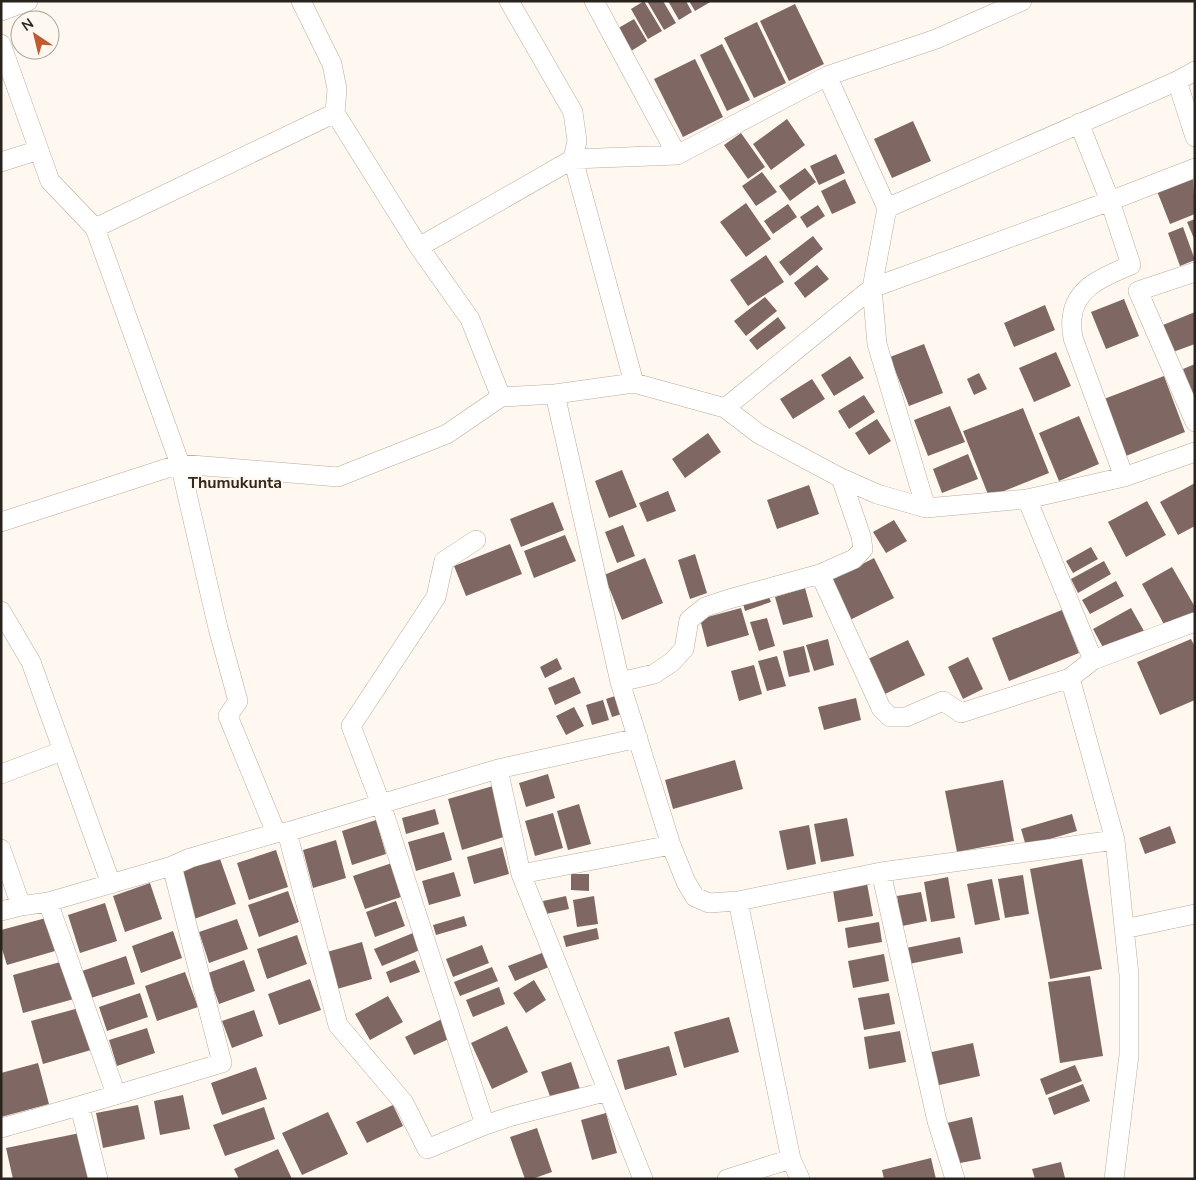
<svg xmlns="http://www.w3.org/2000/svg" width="1196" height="1180" font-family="'Nunito Sans',sans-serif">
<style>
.building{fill:#7f6864}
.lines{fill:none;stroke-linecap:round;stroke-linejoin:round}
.street-casing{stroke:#bbab9a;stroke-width:20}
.street{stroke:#fff;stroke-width:19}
.labels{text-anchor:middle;stroke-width:4;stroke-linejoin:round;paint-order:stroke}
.quarter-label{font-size:16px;font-weight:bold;fill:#35281a;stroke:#fff8f1}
</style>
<rect width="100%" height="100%" fill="#fff8f1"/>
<path class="building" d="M644,1L662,31L648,39L631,9Z
M647,1H663L676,23L664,30Z
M668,1H686L692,12L679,20Z
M689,1H712L695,11Z
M795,4L824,64L789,81L760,21Z
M634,19L647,41L628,53L615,30Z
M757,22L786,83L754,98L724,38Z
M722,44L750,100L727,111L700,55Z
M695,59L723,117L683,137L654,79Z
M787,119L805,145L771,170L753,144Z
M913,121L931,161L892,178L874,139Z
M741,133L765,167L748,179L724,145Z
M836,154L845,173L819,185L810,166Z
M805,168L816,182L790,201L779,186Z
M762,172L777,192L756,206L742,186Z
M1193,177L1195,214L1170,224L1157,191Z
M845,179L856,203L832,214L821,191Z
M746,203L771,239L746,257L720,222Z
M788,204L797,217L773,234L764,221Z
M818,205L825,216L807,228L800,217Z
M1195,219V241L1187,222Z
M1183,227L1195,260L1180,266L1168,233Z
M813,236L823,249L790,276L779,262Z
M766,255L784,282L748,306L730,280Z
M817,265L829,279L805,298L794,283Z
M765,297L777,311L746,336L734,321Z
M1124,299L1139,336L1106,349L1091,312Z
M1045,305L1055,330L1014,347L1004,323Z
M1195,312V344L1173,352L1163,325Z
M778,317L786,328L757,350L749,340Z
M924,344L943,393L909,406L890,357Z
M1056,352L1071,386L1034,402L1019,368Z
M850,356L864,378L834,396L821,375Z
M1195,364V400L1183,369Z
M979,373L987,389L974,395L967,379Z
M1164,376L1185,432L1126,456L1104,399Z
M812,379L825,399L793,419L780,399Z
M864,395L875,412L849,429L838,411Z
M950,406L965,442L928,456L914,420Z
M1023,408L1049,473L989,497L963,431Z
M1079,416L1099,464L1059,481L1039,433Z
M877,419L891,441L869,455L855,433Z
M708,433L721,452L685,478L672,459Z
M968,454L978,479L942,493L933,469Z
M622,470L637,507L609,518L595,481Z
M1195,483V526L1178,535L1160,502Z
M809,485L819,514L777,529L767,500Z
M668,491L676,511L647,522L639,503Z
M1147,501L1166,535L1126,557L1108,522Z
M553,502L564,530L521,547L510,519Z
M894,520L907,541L886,553L873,532Z
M623,525L635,556L617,563L605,532Z
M565,535L576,561L534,578L524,551Z
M510,544L522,574L466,596L454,566Z
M1091,547L1098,559L1073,573L1066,561Z
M695,554L707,593L690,599L678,560Z
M645,558L663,603L622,620L604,575Z
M874,558L894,598L848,621L828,582Z
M1104,561L1111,574L1078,593L1071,579Z
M1172,567L1195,607V612L1166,628L1142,584Z
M1116,581L1124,596L1090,614L1082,600Z
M805,588L813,617L783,625L775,597Z
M767,592L771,602L745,611L742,600Z
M741,608L749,635L707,647L700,619Z
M1131,608L1144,631L1106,653L1093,629Z
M1062,610L1079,653L1009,681L992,638Z
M767,618L775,646L759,651L750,622Z
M828,639L834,665L814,671L806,645Z
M1191,639L1195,647V700L1160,715L1137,662Z
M908,640L925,675L885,694L868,659Z
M804,646L810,672L789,677L783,651Z
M777,656L786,686L767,691L758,661Z
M968,657L983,689L963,699L948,667Z
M557,658L562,669L545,678L540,667Z
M754,665L762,694L739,701L731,671Z
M574,677L581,693L555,705L548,688Z
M618,695L625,713L612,717L606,699Z
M856,698L861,720L824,730L818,707Z
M603,700L609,720L592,725L586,705Z
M574,707L584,726L566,735L556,716Z
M735,760L743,789L673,809L665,780Z
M548,774L555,798L526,807L519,783Z
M1003,780L1014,841L957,852L945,791Z
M493,786L507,836L462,850L448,799Z
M579,804L591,844L568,850L557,811Z
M435,809L439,824L406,834L402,818Z
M553,813L563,848L535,856L525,821Z
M1072,814L1077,831L1026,846L1021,829Z
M847,818L854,856L821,862L814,824Z
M376,820L386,854L352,865L342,831Z
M809,825L816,864L787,870L779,831Z
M1170,826L1176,843L1145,854L1139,838Z
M444,832L452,860L416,871L408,842Z
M336,840L346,878L313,888L303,850Z
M502,847L509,874L474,884L467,857Z
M276,850L288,887L249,900L237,863Z
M219,856L236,904L194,919L178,871Z
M1082,859L1102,969L1050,979L1030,869Z
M392,863L404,896L365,909L353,876Z
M454,872L461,896L429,905L422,881Z
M571,874H589V891L571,890Z
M1023,875L1029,914L1005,918L998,879Z
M948,877L955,918L931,922L924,882Z
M866,878L873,916L838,922L832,884Z
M992,879L1000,920L975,925L967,884Z
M150,883L162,919L125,932L113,896Z
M288,891L299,922L259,937L248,905Z
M921,892L927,921L902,926L897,896Z
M566,896L569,909L546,914L543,901Z
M594,896L598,924L577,927L573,900Z
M396,901L405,926L375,937L366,912Z
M105,903L117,941L80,953L68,915Z
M464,916L467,926L436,935L433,925Z
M46,918L55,951L7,965L1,946V930Z
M237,919L248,949L209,963L199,932Z
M879,922L882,942L848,948L845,928Z
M597,928L599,939L566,947L563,936Z
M173,931L182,958L141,973L132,946Z
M413,933L420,950L382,966L374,949Z
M297,935L307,964L267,979L257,949Z
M960,937L963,953L909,964L906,948Z
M362,942L372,979L337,989L327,952Z
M482,945L489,963L453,977L446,959Z
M542,953L549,967L515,981L508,966Z
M884,954L889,981L853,988L848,961Z
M126,956L135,984L91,998L82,971Z
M244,960L255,991L219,1004L208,973Z
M415,960L420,972L390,983L386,972Z
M64,961L74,999L23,1013L13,975Z
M492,967L498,981L460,996L454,982Z
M185,972L198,1007L157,1021L145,986Z
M1090,976L1103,1056L1060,1063L1048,982Z
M310,979L321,1010L279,1025L268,994Z
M534,980L546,1000L526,1013L513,993Z
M499,987L505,1004L473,1017L466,1000Z
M140,993L148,1017L107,1031L99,1007Z
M889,993L895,1024L864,1030L858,998Z
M388,996L403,1022L370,1040L355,1014Z
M79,1008L91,1050L43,1064L31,1021Z
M254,1010L263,1036L232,1048L222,1021Z
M729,1017L739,1052L684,1068L674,1032Z
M442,1019L451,1038L414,1055L405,1037Z
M507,1026L528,1072L492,1089L471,1043Z
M147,1028L155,1053L117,1066L109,1040Z
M900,1031L906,1062L869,1069L864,1037Z
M973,1043L980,1076L935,1086L927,1053Z
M669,1046L677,1075L625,1090L617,1060Z
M571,1062L580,1089L551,1099L541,1072Z
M38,1063L49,1104L1,1117V1073Z
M1075,1065L1082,1081L1046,1095L1040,1079Z
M256,1067L267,1099L222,1115L211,1083Z
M1083,1084L1090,1101L1054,1115L1048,1098Z
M183,1095L190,1129L160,1135L154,1101Z
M138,1105L145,1139L103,1148L96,1113Z
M393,1105L403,1126L367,1143L356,1122Z
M264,1107L275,1139L225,1156L213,1125Z
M328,1112L348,1154L302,1175L282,1133Z
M606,1113L617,1153L592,1160L581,1120Z
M972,1117L981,1159L955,1164L947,1123Z
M537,1128L552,1172L532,1179H525L510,1137Z
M80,1133L90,1179H13L6,1148Z
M278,1149L292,1179H239L234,1169Z
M931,1158L936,1179H884L882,1170Z
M1061,1162L1065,1178L1035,1179L1032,1169Z"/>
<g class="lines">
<defs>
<path id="street" d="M301,1L332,64L337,89L335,113L419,247L470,319L501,397
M509,1L573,112L577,141L573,159L634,383
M594,1L677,155
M1,11L28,1
M1,44L50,181L95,228L180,464L218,628L238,701L228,716L276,833
M827,76L887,208
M1177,81L1195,137
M1079,123L1110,201L1131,265C1106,276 1075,286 1072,318C1071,325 1072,332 1073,338L1124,477
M1,162L39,150
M95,228L335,113
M419,247L573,159L677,155L827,76L936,39L1022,1
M1195,272L1138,291L1195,422
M555,394L620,682L671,845L686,882L695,897L709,903L738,901L791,1159L800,1179
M725,408L872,288L1110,201L1195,168
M1027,499L1093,660L1070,678L1115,840L1129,975V1055L1114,1179
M926,508L877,344L872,288L887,208L1177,81L1195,71
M1,522L180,464L338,477L447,434L501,397L555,394L634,383L725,408L759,434L841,478L877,494L926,508L1027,499L1124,477L1195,452
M476,540L444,561L436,597L351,726L381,804L485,1125
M820,574L881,708L890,717H906L943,701L961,713L1070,678
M1,611L31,662L111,884
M1093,660L1195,622
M620,682L654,674L672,662L684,649L689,620L705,607L729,599L820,574L854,559L863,549L861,536L841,478
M498,769L521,874L643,1179
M1,774L62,751
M287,832L338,1025L404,1103L427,1149L485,1125L512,1116L608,1091
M1,849L21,906
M881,872L937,1121L955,1179
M521,874L671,845
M738,901L881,872L1115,840
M48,902L116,1094
M1,911L21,906L48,902L172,866L190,858L276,833L287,832L498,769L638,738
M1124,929L1195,914
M80,1107L98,1179
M1,1128C75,1108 149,1085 222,1063L172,866
M727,1179L791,1159"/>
</defs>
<use href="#street" class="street-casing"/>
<use href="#street" class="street"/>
</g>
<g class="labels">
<g class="quarter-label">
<text x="235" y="488">Thumukunta</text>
</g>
</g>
<rect width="1196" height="1180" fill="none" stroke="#29231d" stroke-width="5"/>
<g transform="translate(35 35) rotate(325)"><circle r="24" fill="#fff8f1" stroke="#a9a39c"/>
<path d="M0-4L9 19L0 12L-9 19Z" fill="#c15a2f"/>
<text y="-8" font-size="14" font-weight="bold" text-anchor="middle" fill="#29231d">N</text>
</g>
</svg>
